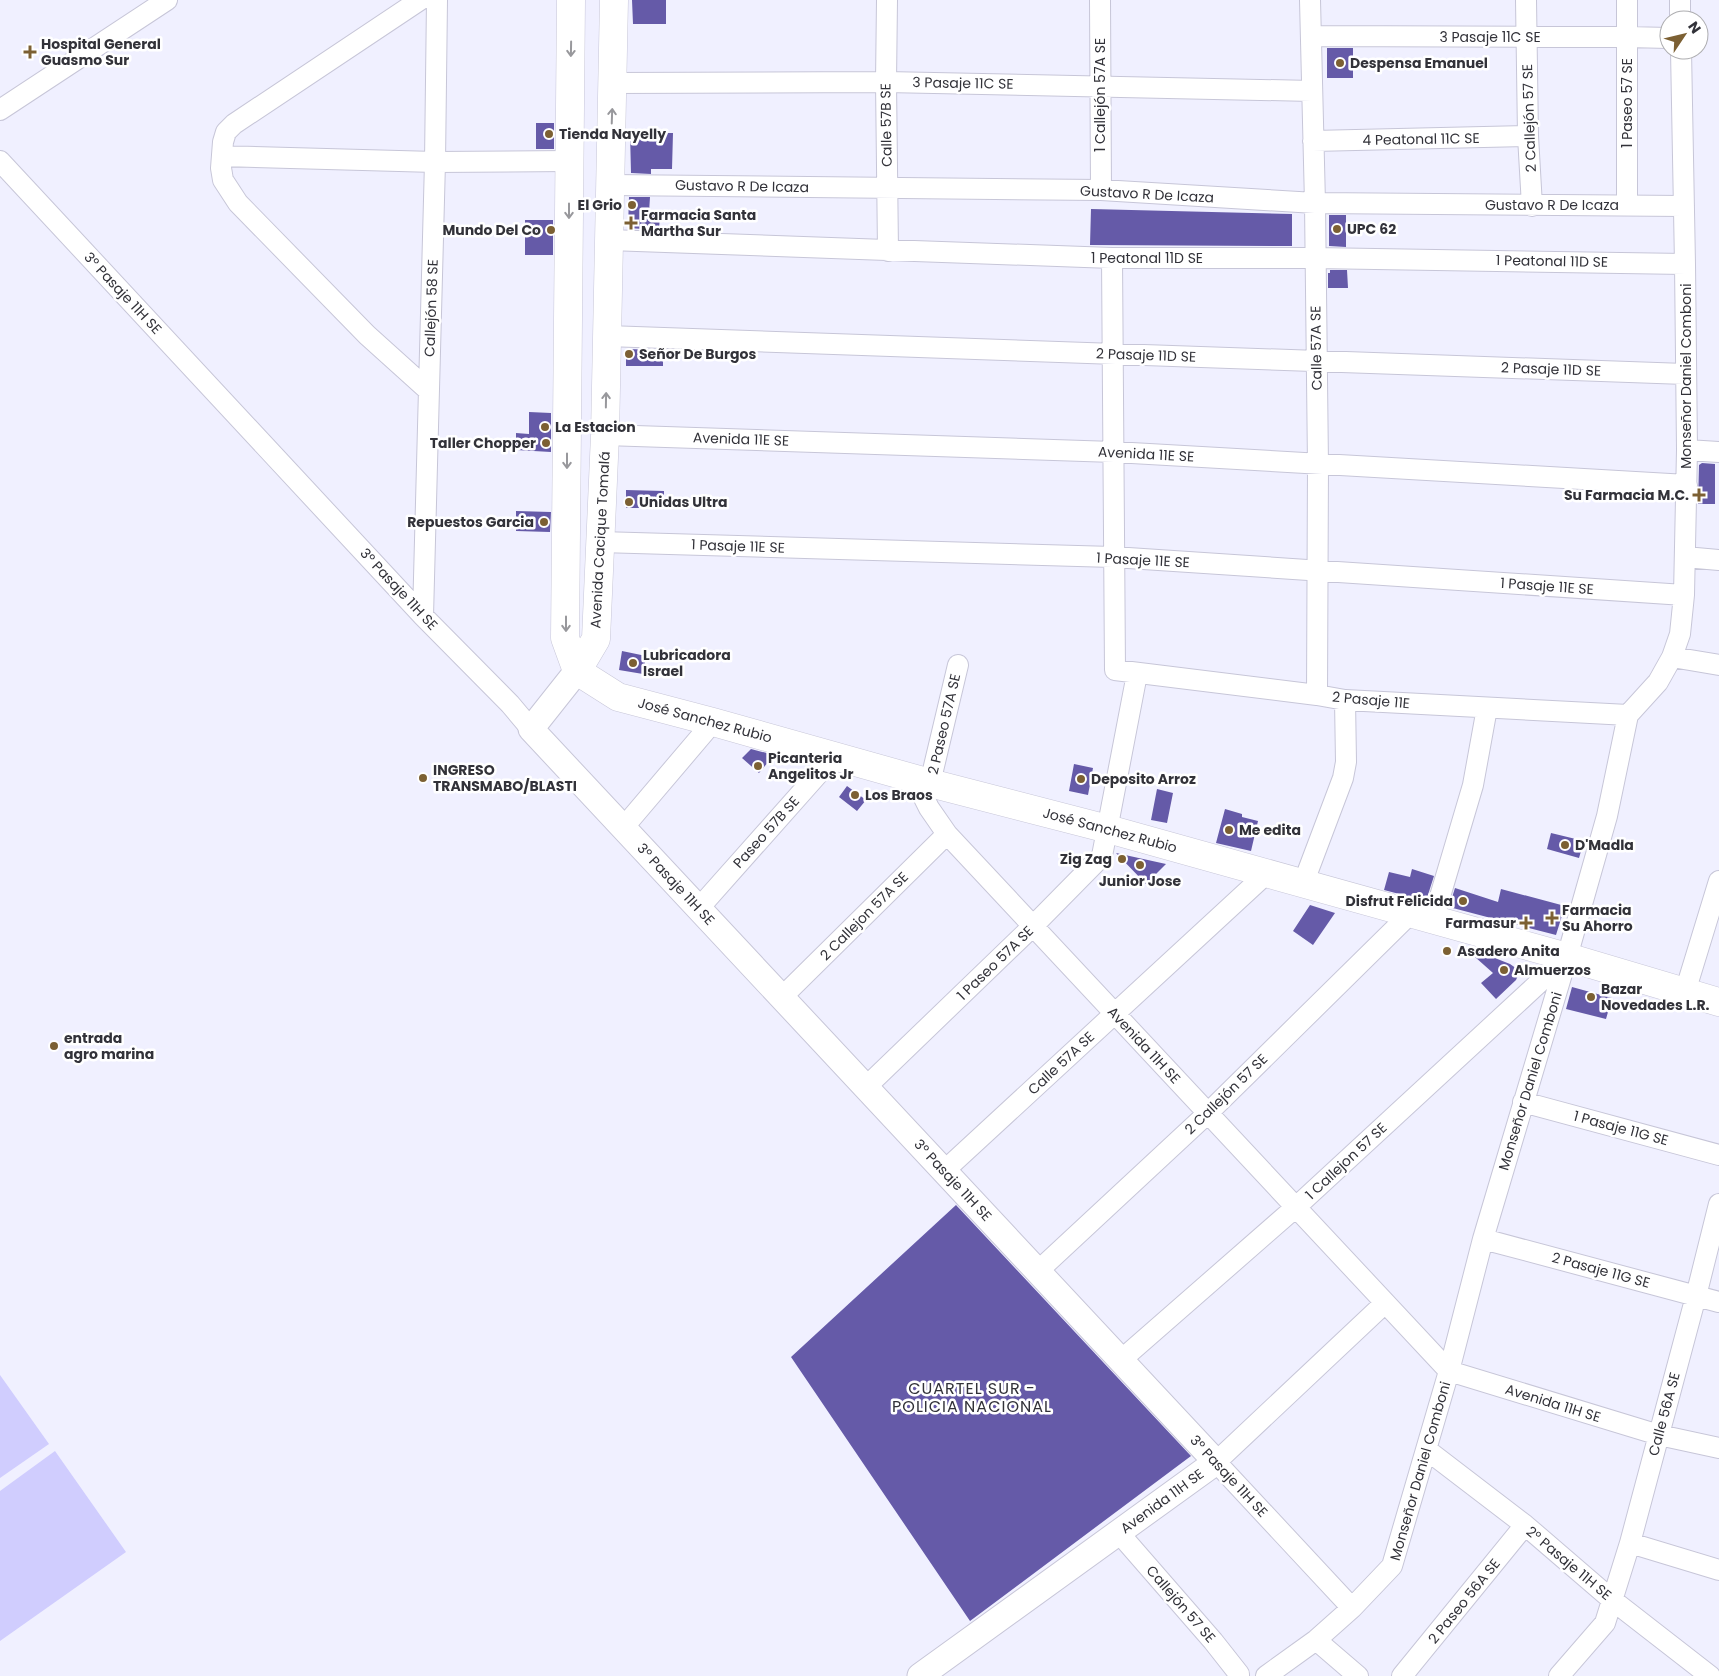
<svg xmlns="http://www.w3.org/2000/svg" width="1719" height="1676" font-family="Poppins,sans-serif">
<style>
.green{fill:#d0cdfe}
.building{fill:#655aa8}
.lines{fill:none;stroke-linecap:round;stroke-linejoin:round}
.minor-casing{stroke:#c7c6d8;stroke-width:22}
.tertiary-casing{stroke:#c7c6d8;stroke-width:27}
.secondary-casing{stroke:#c7c6d8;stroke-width:29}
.minor{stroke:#fff;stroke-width:20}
.tertiary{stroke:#fff;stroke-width:25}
.secondary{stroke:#fff;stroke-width:28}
.oneway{stroke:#98989c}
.poi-dot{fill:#7c6033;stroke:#fff;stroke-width:2}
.labels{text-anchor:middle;stroke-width:5;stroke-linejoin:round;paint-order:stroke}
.street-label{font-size:14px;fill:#323239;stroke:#fff}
.poi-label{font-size:14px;font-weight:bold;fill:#323239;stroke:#fff;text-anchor:start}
.quarter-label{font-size:16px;letter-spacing:1px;fill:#323239;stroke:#fff}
</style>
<rect width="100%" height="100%" fill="#f0f0ff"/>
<path class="green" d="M0,1375L49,1444L0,1478Z
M55,1451L126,1552L0,1641V1491Z"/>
<path class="building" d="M632,0H666V24H633Z
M1327,48H1353V78H1327Z
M536,123H554V149H536Z
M630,133H673L672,169H651V174L631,173Z
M629,197H650L649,213L660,214L659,230L628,228Z
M1091,209L1292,214V246L1090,245Z
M1329,215H1346V247L1329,246Z
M525,220H553V255H525Z
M1330,270H1347L1348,288H1328V273H1330Z
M626,349L663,350V366H626Z
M529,412L551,413V452L516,450V433L529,434Z
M1702,463L1715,464V504H1698L1699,465Z
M626,490L664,491V508H626Z
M516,511L551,512L550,532L516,531Z
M622,651L646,656L643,674L619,670Z
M751,749L774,755L759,773L742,758Z
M1074,764L1093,768L1088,795L1069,791Z
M847,786L866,800L857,811L839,797Z
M1157,789L1173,793L1167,823L1151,820Z
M1225,809L1242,814V817L1258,821L1251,851L1216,843Z
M1551,833L1584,841L1579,858L1547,849Z
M1116,853L1166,864L1146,884Z
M1412,869L1434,876L1426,901L1384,890L1389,872L1410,877Z
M1455,888L1498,902L1501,889L1565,906L1556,935L1449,907Z
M1310,905L1335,913L1313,945L1293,931Z
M1467,947L1510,964L1520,971L1516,980L1496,999L1481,983L1493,973L1466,949Z
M1572,987L1612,998L1606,1019L1566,1009Z
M956,1205L1191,1456L970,1621L791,1357Z"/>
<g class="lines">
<defs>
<path id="minor" d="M420,0L234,124L226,132L223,142L221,168L223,180L238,203L367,335L428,390
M887,0L886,82L888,251
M1100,0L1101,190
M1310,0L1315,203L1318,465L1317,695
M1526,0L1528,136L1532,206
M1627,0V205
M1680,0V20
M1312,36L1627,37L1669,38
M613,83L886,82L1312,91
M0,110L167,0
M1313,141L1528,136
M222,156L435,162L569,161
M0,161L423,616L510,704L531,729
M610,185L1101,190L1315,203L1684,206
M609,240L1112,258H1315L1685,264
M1112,258L1115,670L1317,695L1345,700L1628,715
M607,336L1685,374
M605,435L1114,452L1687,485
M1687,450L1719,452
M600,542L1113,557L1684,595
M1685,557L1719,560
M423,616L435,162L437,0
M1672,657L1719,665
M914,778L929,808L947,834L1449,1371L1659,1435L1719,1448
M930,783L958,665
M623,828L713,722
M1303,884L1343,778L1346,762L1345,700
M699,908L834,756
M1433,920L1473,785L1487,708
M1685,992L1719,881
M782,997L947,834
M866,1087L1033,926L1102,856L1137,674
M1523,1102L1719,1155
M944,1171L1266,874
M1483,1239L1719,1302
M1038,1271L1208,1113L1410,914
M1121,1360L1296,1207L1567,957
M1427,1450L1525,1525L1611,1599L1710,1676
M1119,1533L1213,1641L1239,1674V1676
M1630,1543L1719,1570
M1352,1608L1216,1462L1385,1303
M1316,1640L1358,1676
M1266,1676L1316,1640L1352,1608L1392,1566L1449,1371L1483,1239L1567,957L1607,816L1628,715L1658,682L1672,657L1680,634L1684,595L1687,450L1685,264L1681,50
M1402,1676L1525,1525
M1559,1676L1605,1623L1630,1543L1696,1296L1719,1204"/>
<path id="tertiary" d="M577,671L531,729L1216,1462L920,1676"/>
<path id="secondary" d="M571,0L565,638L577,671
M577,671L618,697L713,722L930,783L1108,829L1567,957L1719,1002
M577,671L596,639L605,435L614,0"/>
</defs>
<use href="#minor" class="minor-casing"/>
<use href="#tertiary" class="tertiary-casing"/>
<use href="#secondary" class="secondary-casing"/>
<use href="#minor" class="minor"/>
<use href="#tertiary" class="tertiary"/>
<use href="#secondary" class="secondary"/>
</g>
<defs><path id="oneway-shaft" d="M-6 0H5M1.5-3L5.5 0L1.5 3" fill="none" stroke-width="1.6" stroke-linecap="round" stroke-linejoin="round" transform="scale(1.25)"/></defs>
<g class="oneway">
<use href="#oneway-shaft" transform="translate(571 49) rotate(91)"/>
<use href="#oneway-shaft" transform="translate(612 116) rotate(-88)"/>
<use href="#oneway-shaft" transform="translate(569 211) rotate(90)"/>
<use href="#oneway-shaft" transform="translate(606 400) rotate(-89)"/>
<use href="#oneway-shaft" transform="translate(567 461) rotate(90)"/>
<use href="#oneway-shaft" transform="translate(566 624) rotate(90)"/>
</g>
<g class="poi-dot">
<path d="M27.5 44.5h5v5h5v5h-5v5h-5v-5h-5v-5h5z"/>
<circle cx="1340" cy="63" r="5"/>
<circle cx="549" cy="134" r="5"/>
<circle cx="632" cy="205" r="5"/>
<path d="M628.5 215.5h5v5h5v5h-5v5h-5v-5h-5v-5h5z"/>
<circle cx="1337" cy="229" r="5"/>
<circle cx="551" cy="230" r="5"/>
<circle cx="629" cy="354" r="5"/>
<circle cx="545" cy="427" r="5"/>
<circle cx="546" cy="443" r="5"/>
<path d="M1696.5 487.5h5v5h5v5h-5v5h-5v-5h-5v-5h5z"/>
<circle cx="629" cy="502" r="5"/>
<circle cx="544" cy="522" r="5"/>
<circle cx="633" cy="663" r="5"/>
<circle cx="758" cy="766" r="5"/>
<circle cx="423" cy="778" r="5"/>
<circle cx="1081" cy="779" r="5"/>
<circle cx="855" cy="795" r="5"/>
<circle cx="1229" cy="830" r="5"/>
<circle cx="1565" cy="845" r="5"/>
<circle cx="1122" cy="859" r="5"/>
<circle cx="1140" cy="865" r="5"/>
<circle cx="1463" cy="901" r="5"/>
<path d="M1549.5 910.5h5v5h5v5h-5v5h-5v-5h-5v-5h5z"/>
<path d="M1523.5 915.5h5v5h5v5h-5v5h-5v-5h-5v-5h5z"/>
<circle cx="1447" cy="951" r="5"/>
<circle cx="1504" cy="970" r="5"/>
<circle cx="1591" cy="997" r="5"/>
<circle cx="54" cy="1046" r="5"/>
</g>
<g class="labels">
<g class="street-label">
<text x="1490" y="42">3 Pasaje 11C SE</text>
<text transform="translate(963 83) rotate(1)" y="5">3 Pasaje 11C SE</text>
<text transform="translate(1100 95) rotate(-90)" y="5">1 Callejón 57A SE</text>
<text transform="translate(1627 103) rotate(-90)" y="5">1 Paseo 57 SE</text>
<text transform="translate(1529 118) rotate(-92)" y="5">2 Callejón 57 SE</text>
<text transform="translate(886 125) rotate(-91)" y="5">Calle 57B SE</text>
<text transform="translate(1421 139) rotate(-1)" y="5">4 Peatonal 11C SE</text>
<text transform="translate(742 186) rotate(1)" y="5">Gustavo R De Icaza</text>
<text transform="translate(1147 194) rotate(3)" y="5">Gustavo R De Icaza</text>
<text x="1552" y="210">Gustavo R De Icaza</text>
<text x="1147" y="263">1 Peatonal 11D SE</text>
<text transform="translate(1552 261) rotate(1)" y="5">1 Peatonal 11D SE</text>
<text transform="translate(123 293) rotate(47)" y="5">3° Pasaje 11H SE</text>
<text transform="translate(431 308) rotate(-88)" y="5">Callejón 58 SE</text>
<text transform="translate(1316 348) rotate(-91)" y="5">Calle 57A SE</text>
<text transform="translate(1146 355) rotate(2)" y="5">2 Pasaje 11D SE</text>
<text transform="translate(1551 369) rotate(2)" y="5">2 Pasaje 11D SE</text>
<text transform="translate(1686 376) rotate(-90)" y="5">Monseñor Daniel Comboni</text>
<text transform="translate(741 439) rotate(2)" y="5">Avenida 11E SE</text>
<text transform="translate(1146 454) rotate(3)" y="5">Avenida 11E SE</text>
<text transform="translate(600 540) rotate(-87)" y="5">Avenida Cacique Tomalá</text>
<text transform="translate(738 546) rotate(2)" y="5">1 Pasaje 11E SE</text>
<text transform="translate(1143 560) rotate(3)" y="5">1 Pasaje 11E SE</text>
<text transform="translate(1547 586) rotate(4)" y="5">1 Pasaje 11E SE</text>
<text transform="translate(399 589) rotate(47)" y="5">3° Pasaje 11H SE</text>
<text transform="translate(1371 700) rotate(5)" y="5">2 Pasaje 11E</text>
<text transform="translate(705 720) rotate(15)" y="5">José Sanchez Rubio</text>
<text transform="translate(944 724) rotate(-77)" y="5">2 Paseo 57A SE</text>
<text transform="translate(1110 830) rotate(15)" y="5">José Sanchez Rubio</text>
<text transform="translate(766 832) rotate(-48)" y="5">Paseo 57B SE</text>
<text transform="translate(676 884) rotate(47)" y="5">3° Pasaje 11H SE</text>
<text transform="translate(864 916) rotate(-45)" y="5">2 Callejon 57A SE</text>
<text transform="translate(995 963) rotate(-44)" y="5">1 Paseo 57A SE</text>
<text transform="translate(1144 1045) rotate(47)" y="5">Avenida 11H SE</text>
<text transform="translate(1061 1063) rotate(-43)" y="5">Calle 57A SE</text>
<text transform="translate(1530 1081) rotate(-73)" y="5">Monseñor Daniel Comboni</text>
<text transform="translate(1226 1094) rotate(-44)" y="5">2 Callejón 57 SE</text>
<text transform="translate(1621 1128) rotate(15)" y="5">1 Pasaje 11G SE</text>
<text transform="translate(1346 1161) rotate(-43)" y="5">1 Callejon 57 SE</text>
<text transform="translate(953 1180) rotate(47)" y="5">3° Pasaje 11H SE</text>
<text transform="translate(1601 1270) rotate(15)" y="5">2 Pasaje 11G SE</text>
<text transform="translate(1553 1403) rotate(17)" y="5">Avenida 11H SE</text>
<text transform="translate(1664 1414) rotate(-75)" y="5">Calle 56A SE</text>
<text transform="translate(1420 1471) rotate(-74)" y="5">Monseñor Daniel Comboni</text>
<text transform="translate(1229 1476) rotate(47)" y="5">3° Pasaje 11H SE</text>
<text transform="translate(1162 1501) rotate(-36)" y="5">Avenida 11H SE</text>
<text transform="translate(1569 1563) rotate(40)" y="5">2° Pasaje 11H SE</text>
<text transform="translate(1464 1601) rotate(-51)" y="5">2 Paseo 56A SE</text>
<text transform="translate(1181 1604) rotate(49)" y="5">Callejón 57 SE</text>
</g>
<g class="poi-label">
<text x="41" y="49">Hospital General<tspan x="41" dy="16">Guasmo Sur</tspan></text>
<text x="1350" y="68">Despensa Emanuel</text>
<text x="559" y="139">Tienda Nayelly</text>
<text x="622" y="210" text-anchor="end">El Grio</text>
<text x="641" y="220">Farmacia Santa<tspan x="641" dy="16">Martha Sur</tspan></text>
<text x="1347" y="234">UPC 62</text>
<text x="541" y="235" text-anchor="end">Mundo Del Co</text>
<text x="639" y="359">Señor De Burgos</text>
<text x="555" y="432">La Estacion</text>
<text x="536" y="448" text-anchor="end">Taller Chopper</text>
<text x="1689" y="500" text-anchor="end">Su Farmacia M.C.</text>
<text x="639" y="507">Unidas Ultra</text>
<text x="534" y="527" text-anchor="end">Repuestos Garcia</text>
<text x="643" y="660">Lubricadora<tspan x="643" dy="16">Israel</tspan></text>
<text x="768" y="763">Picanteria<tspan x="768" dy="16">Angelitos Jr</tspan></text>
<text x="433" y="775">INGRESO<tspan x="433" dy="16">TRANSMABO/BLASTI</tspan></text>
<text x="1091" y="784">Deposito Arroz</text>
<text x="865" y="800">Los Braos</text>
<text x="1239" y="835">Me edita</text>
<text x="1575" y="850">D'Madla</text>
<text x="1112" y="864" text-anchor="end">Zig Zag</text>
<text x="1140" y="886" text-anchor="middle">Junior Jose</text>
<text x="1453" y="906" text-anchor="end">Disfrut Felicida</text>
<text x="1562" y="915">Farmacia<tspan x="1562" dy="16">Su Ahorro</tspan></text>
<text x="1516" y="928" text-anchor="end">Farmasur</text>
<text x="1457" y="956">Asadero Anita</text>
<text x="1514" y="975">Almuerzos</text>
<text x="1601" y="994">Bazar<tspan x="1601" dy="16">Novedades L.R.</tspan></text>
<text x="64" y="1043">entrada<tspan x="64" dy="16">agro marina</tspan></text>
</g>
<g class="quarter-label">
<text x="972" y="1394">CUARTEL SUR -<tspan x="972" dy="18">POLICIA NACIONAL</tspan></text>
</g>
</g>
<g transform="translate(1684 35) rotate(55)"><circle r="24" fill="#ffffff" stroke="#adadb0"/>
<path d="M0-4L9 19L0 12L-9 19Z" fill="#7c6033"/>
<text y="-8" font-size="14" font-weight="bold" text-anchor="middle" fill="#323239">N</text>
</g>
</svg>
